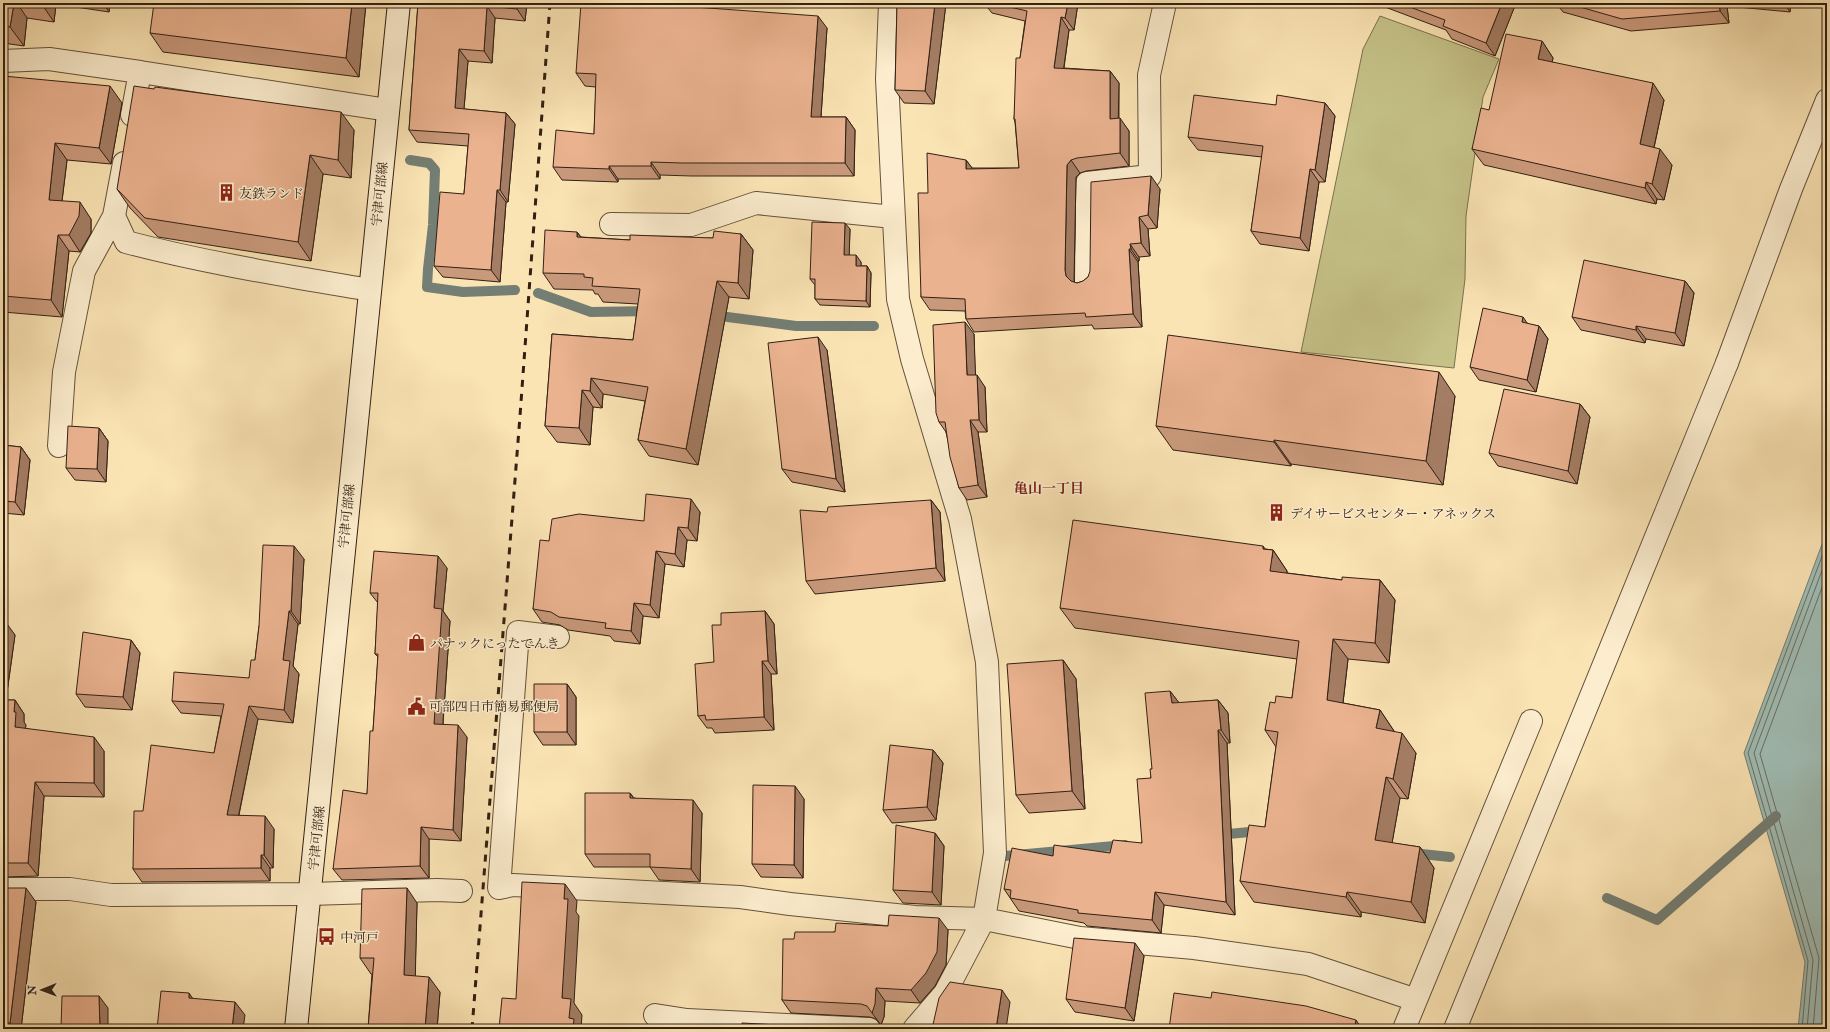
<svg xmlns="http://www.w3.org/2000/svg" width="1830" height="1032" font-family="'IM FELL Double Pica','Noto Serif JP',serif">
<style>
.green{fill:#c5c288;stroke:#7c714e}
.water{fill:#a0bdb4;stroke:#747e74}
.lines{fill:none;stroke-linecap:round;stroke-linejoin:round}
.shore{stroke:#696e64;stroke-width:1}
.stream{stroke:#747e74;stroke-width:10}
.minor-casing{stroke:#64513c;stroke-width:24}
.tertiary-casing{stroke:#64513c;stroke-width:24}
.secondary-casing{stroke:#322014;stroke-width:24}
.minor{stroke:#fcedce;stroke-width:22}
.tertiary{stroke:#fcedce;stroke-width:22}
.secondary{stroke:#fcedce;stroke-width:22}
.rail{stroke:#322014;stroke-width:3;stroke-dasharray:7 7;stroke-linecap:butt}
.wall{fill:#c9997b;stroke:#322014}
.shaded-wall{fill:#a47d64;stroke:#322014}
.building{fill:#eab28f;stroke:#322014}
.labels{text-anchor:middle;stroke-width:3;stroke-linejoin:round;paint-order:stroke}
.poi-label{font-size:13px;fill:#322014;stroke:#fcedce;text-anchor:start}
.street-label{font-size:13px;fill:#322014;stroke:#fcedce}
.neighbourhood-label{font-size:14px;font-weight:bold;fill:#7a1f14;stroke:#fcedce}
</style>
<rect width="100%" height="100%" fill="#fbe4b4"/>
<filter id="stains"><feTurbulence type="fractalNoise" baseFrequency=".005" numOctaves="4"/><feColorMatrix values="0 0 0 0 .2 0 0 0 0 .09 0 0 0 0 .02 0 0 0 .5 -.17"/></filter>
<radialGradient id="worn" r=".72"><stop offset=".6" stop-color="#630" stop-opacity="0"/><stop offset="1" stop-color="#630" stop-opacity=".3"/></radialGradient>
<path class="green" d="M1380,16L1499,59L1483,97L1466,216L1465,279L1454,368L1301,352L1363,49Z"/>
<path class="water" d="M1827,531V1029H1798L1805,962L1744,753Z"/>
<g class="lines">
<path class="shore" d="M1802,1029L1808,961L1748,753L1827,543
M1807,1029L1813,960L1754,753L1827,557
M1813,1029L1819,958L1760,754L1827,574"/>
<path class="stream" d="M410,160L429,163L435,170L433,225L428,269L427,287L463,292L515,290
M538,293L591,312L651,311
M712,315L796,326H874
M1218,835L1260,831
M1412,853L1450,857
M1005,856L1125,845
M1607,898L1657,920L1776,816"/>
<defs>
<path id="minor" d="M890,3L887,79L898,299L912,359L960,519L987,662L995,853L984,919L945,993L914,1029
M3,61L49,59L140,72L132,115
M140,72L388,110
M124,163L114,216L126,242C206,263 288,276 370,290
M611,224L691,225L756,203L893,217
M1086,283L1087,183L1150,176L1149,75L1165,3
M1727,363L1791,189L1827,100
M59,446L64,372L84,271L114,216
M558,637L518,632L499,888L513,885L740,897L790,904L915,917L984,919L1080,938L1194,948L1308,964L1416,1000
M3,889H70L111,895L310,894L437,890L461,891
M655,1015L687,1020L869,1029
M1404,1029L1531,721"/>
<path id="tertiary" d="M1455,1029L1727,363"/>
<path id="secondary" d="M296,1029L399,3"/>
</defs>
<use href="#minor" class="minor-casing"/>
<use href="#tertiary" class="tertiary-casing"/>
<use href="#secondary" class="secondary-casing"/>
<use href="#minor" class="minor"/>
<use href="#tertiary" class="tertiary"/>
<use href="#secondary" class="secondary"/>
<path class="rail" d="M472,1029L520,416L550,3"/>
</g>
<path class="wall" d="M3,3H110L109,12L56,4L54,22L27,18L24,46L3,43Z
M366,3L359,77L163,52L150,33Z
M418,3H527L525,21L495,18L492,63L468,61L464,109L506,113L515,124L508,202H506L500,282L443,277L434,266L464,194L468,146L417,142L409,130Z
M896,3H946L934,104L904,103L895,90L897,5Z
M984,3H1078L1074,30H1069L1064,68L1110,71L1119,83V118L1129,131V166L1086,171L1080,173L1076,177L1074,282L1077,283L1083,281L1088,277L1160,189L1157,228L1148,229L1150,256L1139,257V261L1138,262L1142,327L1094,329L1092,325L974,332L966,319L965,311L930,310L921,297L928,193L966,160L972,168H1019L1015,122L1014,119L1020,58L1025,21L992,13Z
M1116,3H1131L1130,7Z
M1382,3H1516L1495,56L1452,39L1446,30L1385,7Z
M1556,3H1791L1790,12L1727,6L1729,23L1631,31L1563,12Z
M827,28L821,117H846L855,130L854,176H691L660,175V179H618V182L562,180L553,167L594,134L596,87L585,86L576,73Z
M1542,41L1553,58L1552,62L1664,100L1654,148L1672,165L1664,200L1657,199L1656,204L1484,165L1472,149L1489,110Z
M3,76L122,103L111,164L67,160L62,201L91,219V233L80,252L69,251L62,317L3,312Z
M1325,103L1335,116L1325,182H1319L1309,251L1260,244L1251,231L1262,157L1198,150L1188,137L1276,105Z
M354,130L351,178L323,174L311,261L158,237L130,208L117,189Z
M850,229L849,255L861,262V266H867L871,273L870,307L820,305L815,299V285L810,279Z
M577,232L581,237L630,240L713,238L741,234L753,250L749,299L729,297L698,465L649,456L638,440L645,401L603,394L602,408L593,407L590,445L557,442L545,426L552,334L633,340L638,304L603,302L598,294H595L593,290L554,289L543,273Z
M1685,281L1694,293L1684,346L1646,339L1645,343L1581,330L1572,317Z
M1527,324L1539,326L1548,339L1536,392L1479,380L1470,367Z
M974,334L975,375L985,387L987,432H978L987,497L967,500L959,488L946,432L939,422Z
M827,350L845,492L792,482L782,469Z
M1455,396L1443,485L1291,464V466L1173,450L1156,426Z
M1580,404L1590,417L1577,484L1498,466L1489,453Z
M99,428L108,441L106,482L75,480L66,468Z
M3,445L21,447L30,460L24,515L3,513Z
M931,500L940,512L945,581L815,594L806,581Z
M700,512L697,541L687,540L684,567L665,564L659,618L643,616L640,644L614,641L610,636L568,630L560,625L542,622L533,609L549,541Z
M1265,549L1273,550L1287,571V573L1342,580H1380L1395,600L1389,663L1348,659L1343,703L1380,710L1394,731L1416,753L1408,799L1400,798L1392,843L1420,847L1434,868L1425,923L1361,912V917L1254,902L1240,881L1265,827L1276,747L1265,730L1275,703L1292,698L1297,659L1075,628L1060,608Z
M304,559L300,624H298L293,666L299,674L293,723L258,719L239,815L274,829L273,868H270V881L142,882L133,869L143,811L214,753L221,716L181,713L172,701L249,678L255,660L259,626Z
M447,568L443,611L450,621L443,724L467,737L461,841L429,839V878L342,880L333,869L367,794L373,731L378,657L375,654L378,603L370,593Z
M765,611L774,624L777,674H771L774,730L715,733L712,728H707L698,716L714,662L721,625Z
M3,621L15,635L6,700H15L24,714V723L26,725L25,728L104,751V797L44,796L38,876L3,877Z
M131,640L140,653L132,710L85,707L76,694Z
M1063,660L1076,679L1085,809L1029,813L1016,795Z
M567,684L576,697V745H543L534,732Z
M1170,691L1179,703L1218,700L1228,713L1230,743H1227L1235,915L1164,905L1161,933L1087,926L1084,923L1019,911L1004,889L1053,856L1110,853L1142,843L1152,769Z
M933,750L943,763L936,820L892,823L883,810Z
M630,793L634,798L702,813L700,882L659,880L650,867H594L585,854Z
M804,799L803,878L761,877L752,864Z
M935,833L944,846L941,905L903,903L893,890Z
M3,888L36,902L21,1029H3Z
M417,903L415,976L440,992L437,1029H368L372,974H371L360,958Z
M948,930L946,965L935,986L920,1003L885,1001L884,1017L881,1025L876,1019L870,1017L791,1013L782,1000L794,939L835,932Z
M1144,956L1134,1021L1075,1012L1066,999Z"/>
<path class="shaded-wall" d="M14,3H17L27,18L24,46L10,27Z
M41,3H56V4L54,22Z
M103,3H110L109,12Z
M352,3H366L359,77L346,58Z
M517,3H527L525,21L517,9Z
M935,3H946L934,104L925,91Z
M1068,3H1078L1074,30L1065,18Z
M1127,3H1131L1130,7Z
M1502,3H1516L1495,56L1486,43Z
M1719,3H1726L1727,6L1729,23L1720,11Z
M1784,3H1791L1790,12Z
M487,6L495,18L492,63L484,51Z
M818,16L827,28L820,130L811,117Z
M1061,17L1069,30L1062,80L1054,68Z
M1542,41L1553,58L1549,76L1538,59Z
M459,49L468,61L463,120L455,108Z
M1110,71L1119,83L1118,131L1110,119Z
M1653,83L1664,100L1651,161L1640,144Z
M110,86L122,103L111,164L99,148Z
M1325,103L1335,116L1325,182L1315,170Z
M341,112L354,130L351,178L338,160Z
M506,113L515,124L508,202L500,190Z
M846,117L855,130L854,176L845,163Z
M1120,118L1129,131V166L1120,153Z
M55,143L67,160L60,217L49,200Z
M1660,149L1672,165L1664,200L1652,184Z
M310,155L323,174L311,261L298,242Z
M966,160L975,172L966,169Z
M1071,160L1080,173L1076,177L1074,283L1075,289L1066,276L1065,270L1067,165Z
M651,162L660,175V179L651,166Z
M609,166L618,179V182L609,169Z
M1310,169L1319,182L1309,251L1300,238Z
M1151,176L1160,189L1157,228L1148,215Z
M1646,182L1657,199L1656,204L1645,188Z
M497,190L506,202L500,282L491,270Z
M80,202L91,219V233L80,252L69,235Z
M1139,217L1148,229L1150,256L1141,243Z
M845,223L850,229L849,261L844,255Z
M577,232L589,248L577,237Z
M741,234L753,250L749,299L738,283Z
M58,235L69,251L62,317L51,300Z
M1130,244L1139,257V261L1131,249Z
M1129,249L1138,262L1142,327L1133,314Z
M856,255L861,262V273L856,266Z
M867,266L871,273L870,307L866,301Z
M717,281L729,297L698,465L686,449Z
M1685,281L1694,293L1684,346L1675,333Z
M1523,317L1532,330L1522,322Z
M965,322L974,334L976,387L967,375Z
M1539,326L1548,339L1536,392L1527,380Z
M1636,326L1646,339L1645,343L1636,330Z
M818,337L827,350L845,492L836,479Z
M1439,372L1455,396L1443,485L1426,461Z
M977,375L985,387L987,432L979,420Z
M591,378L603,394L602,408L590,391Z
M582,390L593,407L590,445L579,428Z
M1580,404L1590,417L1577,484L1568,471Z
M970,420L978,432L987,497L978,485Z
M99,428L108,441L106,482L97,469Z
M1274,440L1291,464V466L1274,442Z
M21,447L30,460L24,515L15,502Z
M691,499L700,512L697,541L688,528Z
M931,500L940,512L945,581L936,568Z
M678,527L687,540L684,567L675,554Z
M294,546L304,559L300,624L291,611Z
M1263,546L1272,558L1273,550L1287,571L1284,592L1270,571L1263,549Z
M656,551L665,564L659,618L650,605Z
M438,556L447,568L443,611L450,621L442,736L434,724V608Z
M1380,580L1395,600L1389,663L1375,643Z
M634,603L643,616L640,644L631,631Z
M289,611L298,624L293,666L299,674L293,723L284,710L283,660Z
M765,611L774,624L777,674L768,661Z
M5,621L15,635L4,713L3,712V638Z
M1333,639L1348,659L1341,720L1327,700Z
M131,640L140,653L132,710L123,697Z
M1063,660L1076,679L1085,809L1072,791Z
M762,661L771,674L774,730L764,717Z
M567,684L576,697V745L567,732Z
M1170,691L1180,704L1172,703Z
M15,700L24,714V722L26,725L24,740L15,727L14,712Z
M1218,700L1228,713L1230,743L1221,730Z
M249,706L258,719L236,828L227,815Z
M1380,710L1394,731L1391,748L1376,728Z
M458,725L467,737L461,841L453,830Z
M1218,730L1227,743L1235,915L1226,902Z
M1402,733L1416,753L1408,799L1393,779Z
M94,737L104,751V797L94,783Z
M933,750L943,763L936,820L927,807Z
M1386,777L1400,798L1389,860L1375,840Z
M35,782L44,796L38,876L28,863Z
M795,786L804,799L803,878L794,865Z
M630,793L639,806L630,798Z
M693,800L702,813L700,882L691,869Z
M265,816L274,829L273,868L264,855Z
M421,827L429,839V878L420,866Z
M935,833L944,846L941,905L932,892Z
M1420,847L1434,868L1425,923L1411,902Z
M261,855L270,868V881L261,868Z
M565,884L577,901L576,912L579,916L574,1003L582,1015L581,1029H573L562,998L564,899Z
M26,888L36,902L21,1029H14L10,1023Z
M407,888L417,903L415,990L404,975Z
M1155,892L1164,905L1161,933L1152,920Z
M1347,892L1361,912V917L1346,897Z
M939,918L948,930L946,965L935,986L920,1003L911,990Z
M1135,943L1144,956L1134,1021L1125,1008Z
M429,977L440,992L437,1029H425Z
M876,988L885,1001L884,1017L881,1025L872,1013Z
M1002,990L1010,1002L1006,1029H996Z
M189,993L198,1006L189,998Z
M99,996L108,1008V1029H100Z
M235,1002L245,1015L243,1029H232Z
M1356,1020L1362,1029H1354Z"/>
<path class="building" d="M3,3H14L10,27L3,26Z
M154,3H352L346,58L150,33Z
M418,3H517V9L487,6L484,51L459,49L455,108L506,113L500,190H497L491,270L434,266L440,192L464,194L469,134L409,130Z
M581,3H639L818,16L811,117H846L845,163H682L651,162V166H609V169L553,167L556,130L594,134L596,74L576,73Z
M897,3H935L925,91L895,90Z
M993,3H1068L1065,18L1061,17L1054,68L1110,71V119L1120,118V153L1077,158L1071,160L1067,165L1065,270L1066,276L1071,281L1077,283L1083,281L1088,277L1090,271L1091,182L1151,176L1148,215L1139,217L1141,243L1130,244L1131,249H1129L1133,314L1086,317L1085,313L966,319L965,299L921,297L918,193H928L927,153L966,160V169L1019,168L1015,119H1014L1016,58H1020L1027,11Z
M1399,3H1502L1486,43L1443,26L1445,20Z
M1566,3H1719L1720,11L1622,19Z
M1506,34L1542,41L1538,59L1653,83L1640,144L1660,149L1652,184L1646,182L1645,188L1472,149L1481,108L1489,110Z
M3,76L110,86L99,148L55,143L49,200L80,202L79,216L69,235H58L51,300L3,296Z
M134,86L154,89L155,87L341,112L338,160L310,155L298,242L145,218L117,189Z
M1194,95L1276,105L1277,95L1325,103L1315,170L1310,169L1300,238L1251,231L1263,146L1188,137Z
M812,222L845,223L844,255H856V266H867L866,301L815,299V279H810Z
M545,230L577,232V237L630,240V235L713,238L714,231L741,234L738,283L717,281L686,449L638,440L648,387L591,378L590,391L582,390L579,428L545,426L552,334L633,340L640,289L592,286L593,278L584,277V274L543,273Z
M1584,260L1685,281L1675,333L1636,326V330L1572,317Z
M1483,308L1523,317L1522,322L1539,326L1527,380L1470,367Z
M965,322L967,375H977L979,420H970L978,485L959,488L950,457L945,422H939L936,413L933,325Z
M1168,335L1439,372L1426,461L1274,440V442L1156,426Z
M818,337L836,479L782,469L768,343Z
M1504,389L1580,404L1568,471L1489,453Z
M68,426L99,428L97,469L66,468Z
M3,445L21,447L15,502L3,501Z
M646,494L691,499L688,528L678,527L675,554L656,551L650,605L634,603L631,631L605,628L606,623L559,617L551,612L533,609L540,540L549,541L552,519L579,514L644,521Z
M931,500L936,568L806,581L800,510L827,512L828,507Z
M1073,520L1263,546V549L1273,550L1270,571L1342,580V577L1380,580L1375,643L1333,639L1327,700L1380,710L1376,728L1402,733L1393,779L1386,777L1375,840L1420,847L1411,902L1347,892L1346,897L1240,881L1249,825L1265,827L1278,732L1265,730L1270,702L1275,703L1276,696L1292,698L1299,641L1060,608Z
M263,545L294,546L291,611H289L283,660L290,661L284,710L249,706L227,815L265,816L264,855H261V868L133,869L134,811H143L151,745L214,753L224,704L172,701L174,672L249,678L251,660H255L259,626Z
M374,551L438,556L434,608L442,609L434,724L458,725L453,830L421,827L420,866L333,869L343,790L367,794L370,731H373L378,654H375L378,593H370Z
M765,611L768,661H762L764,717L706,720L705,715L698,716L695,664L714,662L712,625H721V613Z
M3,621H5L3,638Z
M83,632L131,640L123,697L76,694Z
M1063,660L1072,791L1016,795L1007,664Z
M534,684H567V732H534Z
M1170,691L1172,703L1218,700L1221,730H1218L1226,902L1155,892L1152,920L1078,913V910L1010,898L1011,890L1004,889L1012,848L1053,856L1054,845L1110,853L1113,840L1142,843L1137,779L1151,778L1150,769H1152L1145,693Z
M3,700H15L14,712H16L15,727L94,737V783L35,782L28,863H3Z
M890,745L933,750L927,807L883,810Z
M753,785L795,786L794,865L752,864Z
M585,793H630V798L693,800L691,869L650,867V854H585Z
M896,825L935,833L932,892L893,890Z
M522,882L565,884L564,899H568L562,998L571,999L569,1018L574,1019L573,1029H499L502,998L516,999Z
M3,888H26L10,1023H3Z
M407,888L404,975L429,977L425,1029H368L374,958H360L362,889Z
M889,915L939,918L937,952L926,973L911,990L876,988L875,1004L872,1013L867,1006L861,1004L782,1000L783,939H794L795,932H835L836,923L888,926Z
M1074,938L1135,943L1125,1008L1066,999Z
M950,982L1002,990L996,1029H932L939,998Z
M161,991L189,993V998L235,1002L232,1029H157Z
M1212,992L1306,1006L1356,1020L1354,1029H1169L1174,993L1211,998Z
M62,996H99L100,1029H61Z
M742,1023L779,1025L778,1029H742Z"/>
<defs>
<symbol id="building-bare" viewBox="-9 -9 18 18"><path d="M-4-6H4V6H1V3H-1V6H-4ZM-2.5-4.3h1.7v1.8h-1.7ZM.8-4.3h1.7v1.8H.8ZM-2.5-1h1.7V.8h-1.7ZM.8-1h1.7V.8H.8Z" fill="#8f2418" stroke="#fcedce" stroke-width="2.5" paint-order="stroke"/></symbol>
<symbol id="shop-bare" viewBox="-9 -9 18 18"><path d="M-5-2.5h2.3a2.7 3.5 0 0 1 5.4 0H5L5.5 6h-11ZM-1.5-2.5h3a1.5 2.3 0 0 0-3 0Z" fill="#8f2418" stroke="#fcedce" stroke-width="2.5" paint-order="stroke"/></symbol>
<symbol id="civic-bare" viewBox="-9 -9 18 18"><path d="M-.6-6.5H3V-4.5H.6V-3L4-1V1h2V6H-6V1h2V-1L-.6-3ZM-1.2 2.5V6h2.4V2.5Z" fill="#8f2418" stroke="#fcedce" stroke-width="2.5" paint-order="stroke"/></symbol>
<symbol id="bus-bare" viewBox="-9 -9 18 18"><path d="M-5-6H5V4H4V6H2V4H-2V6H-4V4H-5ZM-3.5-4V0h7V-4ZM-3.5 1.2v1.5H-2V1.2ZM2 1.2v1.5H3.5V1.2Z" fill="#8f2418" stroke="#fcedce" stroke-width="2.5" paint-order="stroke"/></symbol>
</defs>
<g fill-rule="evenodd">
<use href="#building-bare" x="214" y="180" width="25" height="25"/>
<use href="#building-bare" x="1264" y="500" width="25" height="25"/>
<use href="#shop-bare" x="404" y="630" width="25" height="25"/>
<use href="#civic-bare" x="404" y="694" width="25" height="25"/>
<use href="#bus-bare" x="314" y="924" width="25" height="25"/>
</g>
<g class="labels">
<g class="poi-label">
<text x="239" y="198">友鉄ランド</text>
<text x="1290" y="518">デイサービスセンター・アネックス</text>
<text x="430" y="648">パナックにったでんき</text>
<text x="429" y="711">可部四日市簡易郵便局</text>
<text x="340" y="942">中河戸</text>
</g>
<g class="street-label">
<text transform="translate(379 194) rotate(-84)" y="5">宇津可部線</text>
<text transform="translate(346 516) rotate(-84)" y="5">宇津可部線</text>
<text transform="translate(316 838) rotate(-84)" y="5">宇津可部線</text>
</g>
<g class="neighbourhood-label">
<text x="1049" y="493">亀山一丁目</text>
</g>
</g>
<rect width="1830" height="1032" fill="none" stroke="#fbe4b4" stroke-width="16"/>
<rect x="4" y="4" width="1822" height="1024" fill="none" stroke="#322014" stroke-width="2"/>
<rect x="8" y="8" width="1814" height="1016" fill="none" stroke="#322014"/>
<g transform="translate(42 990) rotate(269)" stroke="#fcedce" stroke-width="3" paint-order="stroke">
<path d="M0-3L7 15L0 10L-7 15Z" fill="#322014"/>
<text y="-6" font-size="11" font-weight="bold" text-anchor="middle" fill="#322014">N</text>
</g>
<rect width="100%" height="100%" filter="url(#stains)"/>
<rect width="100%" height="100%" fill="url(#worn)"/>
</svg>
